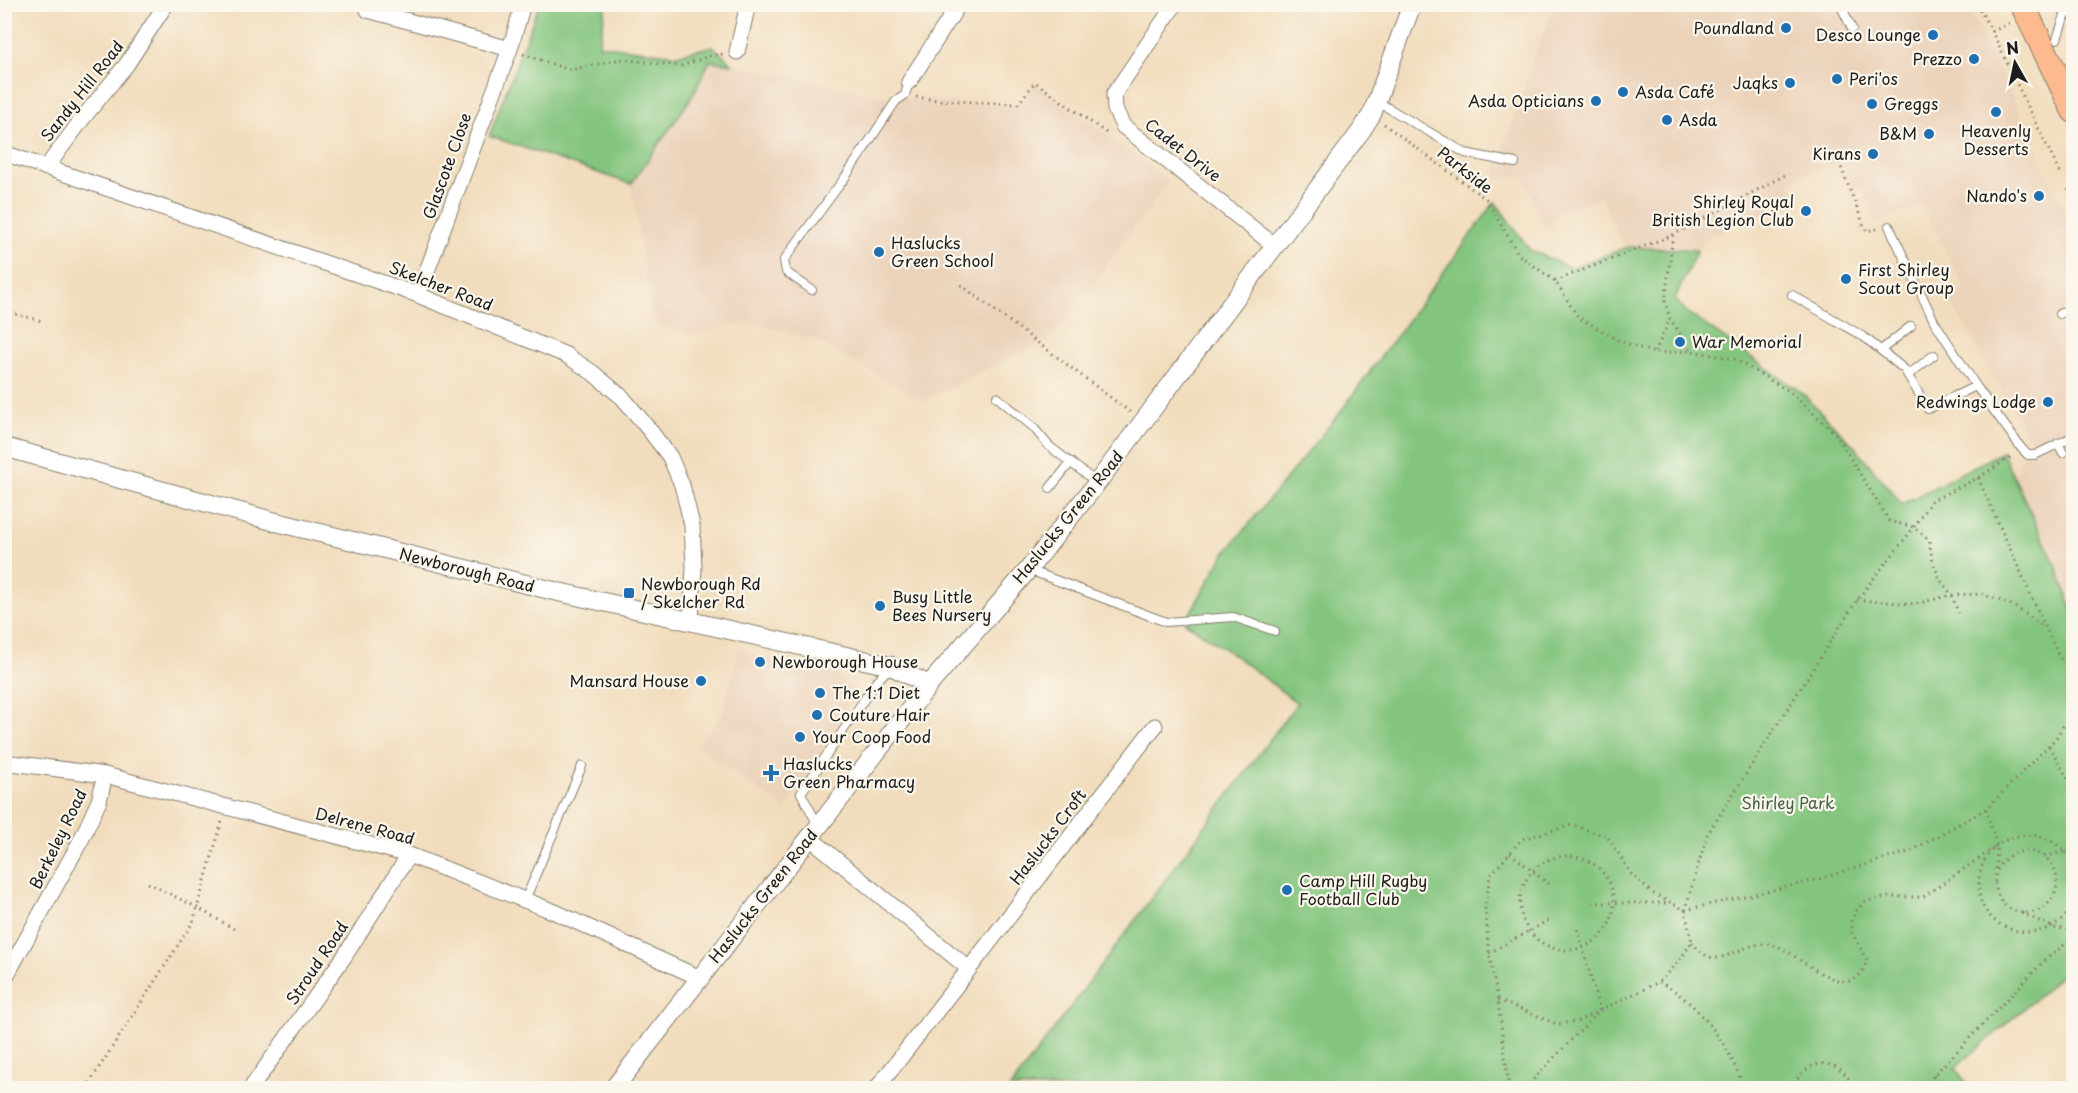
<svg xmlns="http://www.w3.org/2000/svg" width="2078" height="1093" font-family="'Playpen Sans',sans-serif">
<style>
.built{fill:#ebd2b9}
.green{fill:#83c57e;stroke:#50704d;stroke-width:1.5}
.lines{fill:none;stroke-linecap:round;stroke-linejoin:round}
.service-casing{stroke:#867c6c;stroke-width:10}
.minor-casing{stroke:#867c6c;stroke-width:17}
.tertiary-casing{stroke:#867c6c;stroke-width:20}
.trunk-casing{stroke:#867c6c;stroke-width:26}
.path{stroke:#867c6c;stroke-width:3;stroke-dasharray:1.5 4.5;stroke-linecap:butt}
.service{stroke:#fff;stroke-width:8}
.minor{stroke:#fff;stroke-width:15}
.tertiary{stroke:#fff;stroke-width:18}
.trunk{stroke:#fcba8e;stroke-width:24}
.poi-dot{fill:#1f6fb2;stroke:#fbf7ec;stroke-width:2}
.labels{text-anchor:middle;stroke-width:4.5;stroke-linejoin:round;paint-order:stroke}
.poi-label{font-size:16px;fill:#1c1c1c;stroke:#fbf7ec;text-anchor:start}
.street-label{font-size:16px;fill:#1c1c1c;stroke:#fbf7ec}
.park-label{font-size:16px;fill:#456043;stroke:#fbf7ec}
</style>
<rect width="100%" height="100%" fill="#fbf7ec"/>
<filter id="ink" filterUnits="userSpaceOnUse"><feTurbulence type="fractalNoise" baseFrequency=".0167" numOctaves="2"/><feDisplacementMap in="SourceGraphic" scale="12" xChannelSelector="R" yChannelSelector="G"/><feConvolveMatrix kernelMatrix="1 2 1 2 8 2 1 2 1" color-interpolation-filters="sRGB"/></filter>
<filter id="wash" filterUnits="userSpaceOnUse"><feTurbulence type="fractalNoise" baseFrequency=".008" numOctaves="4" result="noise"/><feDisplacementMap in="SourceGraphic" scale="24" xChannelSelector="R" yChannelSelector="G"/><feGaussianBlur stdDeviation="1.35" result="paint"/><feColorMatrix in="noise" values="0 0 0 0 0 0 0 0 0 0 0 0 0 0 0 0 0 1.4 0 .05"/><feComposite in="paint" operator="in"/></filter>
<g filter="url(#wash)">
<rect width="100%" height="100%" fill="#f1ddbd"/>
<path class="built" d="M1555,5H1966L2010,91L2073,230V612L2058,570L2014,476L2030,439L1949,299L1964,287L1922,205L1876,223L1861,188L1854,191L1841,159L1836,163L1790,181L1797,202L1705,238L1697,250L1628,247L1620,239L1601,197L1560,213L1549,225L1540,220L1523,174L1492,181L1533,61Z
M710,60L889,97L1019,107L1035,83L1170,181L1053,337L922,401L818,341L748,321L697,334L677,332L653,324L631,184L691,98Z
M738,650L833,673L858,691L786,810L697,746L723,713Z"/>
<path class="green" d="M539,5H606L599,45L676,55L713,46L732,64L710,61L691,98L631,184L489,136Z
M1495,202L1530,250L1571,268L1628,247L1697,250L1675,299L1685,311L1801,392L1853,445L1902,504L2002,452L2058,570L2073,612V962L2049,987L1955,1068L1970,1088H1010L1297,703L1238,658L1185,622L1223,556L1338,415Z"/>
</g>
<g filter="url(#ink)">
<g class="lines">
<defs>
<path id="service" d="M1840,4L1852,29
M2068,4L2074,18
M2057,39L2068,6
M1378,102L1465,153L1515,163
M2074,176V178
M1889,226L1934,321L1976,386L2022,449L2028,455H2035L2074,436
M812,290L786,272L784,260L846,176L896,101L905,95L909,82
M1792,295L1864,337L1904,369L1928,409L1976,386
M2059,314L2074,307
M1881,350L1911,326
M1908,375L1934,355
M997,397L1033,427L1049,446L1096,482
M2058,443L2063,453
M1050,488L1071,462
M1029,570L1166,622L1233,617L1275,631
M818,825L801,793L876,682L890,667
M525,900L582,766"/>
<path id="minor" d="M1175,4L1114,94L1115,109L1123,126L1275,246
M368,10L510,49
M737,52L748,4
M909,82L959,4
M4,153L418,295L566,355L593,373L623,398L651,432L670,457L682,485L692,525L694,567L691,620
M46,168L83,118L127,64L166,4
M418,295L510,49L523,4
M4,762L105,775L409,855L555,912L700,978
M809,837L969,969L1155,726
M4,980L81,840L99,801L105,775
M251,1088L344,957L409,855
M877,1088L969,969"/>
<path id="tertiary" d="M4,447L276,522L554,591L891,666L929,685
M614,1088L929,685L1028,570L1097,483L1361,131L1372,114L1412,4"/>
<path id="trunk" d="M2022,4L2074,111"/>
</defs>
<use href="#service" class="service-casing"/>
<use href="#minor" class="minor-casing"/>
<use href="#tertiary" class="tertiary-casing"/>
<use href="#trunk" class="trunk-casing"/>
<path class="path" d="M1977,4L1992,32L2061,175
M1992,32L2009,23
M523,54L570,70L621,59L681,66L709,56L723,54
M916,97L937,100L1018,104L1035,82L1109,135
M1384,124L1486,199L1519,255L1555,281L1578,317L1620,341L1654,353L1692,351L1734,359L1789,391L1835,433L1889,521L1914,527L1929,540L1933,563L1941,581L1952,595L1958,613
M1839,162L1866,231L1877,229
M2068,189L2074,201
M1673,235L1665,302L1670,319L1692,351
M1555,281L1673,235L1789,173
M961,285L1130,412
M4,311L42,321
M1655,352L1670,319
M1978,478L2059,657L2074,672
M1857,600L1915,604L1952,595L1982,594L2014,606L2044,627
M2049,746L2074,789
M1986,809L1997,846L1996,871
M1995 882a31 31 0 1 1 62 0a31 31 0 1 1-62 0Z
M1510,853L1551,886
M1520 903a47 47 0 1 1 94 0a47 47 0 1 1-94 0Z
M2045,857L2074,848
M2074,863C2044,814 1974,834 1979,891C1983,940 2061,948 2074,899
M148,883L198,908L234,929
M1592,903H1668
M2022,913L2054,928L2074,930
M1692,942C1697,948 1702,955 1710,957C1728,963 1751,936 1777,946C1803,957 1853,1010 1867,960L1852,933L1851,921L1858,908L1866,901L1888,897H1923L1997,846
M1489,953L1551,919
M1659,982C1697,1000 1732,1048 1743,1088
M1498,1000L1557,1024L1579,1021L1600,1010L1576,925
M1934,1075L1945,1088
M86,1088L193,922L222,821
M1509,1088L1498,1000L1489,953L1485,907L1490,876L1522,839L1572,825L1607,836L1632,875L1652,893L1685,910L1812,881L1911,851L1986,809L2056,738L2074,708
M1525,1088L1600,1010L1659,982L1679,961L1692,942L1685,910L1707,835L1857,600L1914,527L1931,501L1978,478L2014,455
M1790,1088C1795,1082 1800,1074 1806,1070C1826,1055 1847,1069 1853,1088
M1926,1088L1934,1075L2044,961L2074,937"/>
<use href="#service" class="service"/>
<use href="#minor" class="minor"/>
<use href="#tertiary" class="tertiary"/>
<use href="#trunk" class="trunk"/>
</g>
</g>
<g class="poi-dot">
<circle cx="1786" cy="28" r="6"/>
<circle cx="1933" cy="35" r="6"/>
<circle cx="1974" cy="59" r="6"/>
<circle cx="1837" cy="79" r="6"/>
<circle cx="1790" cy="83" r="6"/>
<circle cx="1623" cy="92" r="6"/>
<circle cx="1596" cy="101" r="6"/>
<circle cx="1872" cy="104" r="6"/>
<circle cx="1996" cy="112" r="6"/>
<circle cx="1667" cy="120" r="6"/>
<circle cx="1929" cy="134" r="6"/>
<circle cx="1873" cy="154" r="6"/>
<circle cx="2039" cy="196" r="6"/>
<circle cx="1806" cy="211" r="6"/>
<circle cx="879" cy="252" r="6"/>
<circle cx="1846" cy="279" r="6"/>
<circle cx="1680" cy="342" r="6"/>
<circle cx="2048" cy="402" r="6"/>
<rect x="623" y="587" width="12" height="12" rx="3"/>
<circle cx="880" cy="606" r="6"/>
<circle cx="760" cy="662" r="6"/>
<circle cx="701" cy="681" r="6"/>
<circle cx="820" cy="693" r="6"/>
<circle cx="817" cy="715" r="6"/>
<circle cx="800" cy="737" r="6"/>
<path d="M768 764h6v6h6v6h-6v6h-6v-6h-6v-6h6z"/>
<circle cx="1287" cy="890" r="6"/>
</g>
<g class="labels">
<g class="poi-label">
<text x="1774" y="34" text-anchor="end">Poundland</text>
<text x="1921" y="41" text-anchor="end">Desco Lounge</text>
<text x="1962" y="65" text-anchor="end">Prezzo</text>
<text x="1849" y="85">Peri'os</text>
<text x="1778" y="89" text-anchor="end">Jaqks</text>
<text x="1635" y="98">Asda Café</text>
<text x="1584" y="107" text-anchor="end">Asda Opticians</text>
<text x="1884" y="110">Greggs</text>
<text x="1679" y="126">Asda</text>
<text x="1996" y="137" text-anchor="middle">Heavenly<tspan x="1996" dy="18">Desserts</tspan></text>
<text x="1917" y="140" text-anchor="end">B&amp;M</text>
<text x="1861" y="160" text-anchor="end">Kirans</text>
<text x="2027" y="202" text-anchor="end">Nando's</text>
<text x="1794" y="208" text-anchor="end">Shirley Royal<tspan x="1794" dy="18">British Legion Club</tspan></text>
<text x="891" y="249">Haslucks<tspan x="891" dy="18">Green School</tspan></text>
<text x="1858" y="276">First Shirley<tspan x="1858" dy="18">Scout Group</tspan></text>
<text x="1692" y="348">War Memorial</text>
<text x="2036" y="408" text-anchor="end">Redwings Lodge</text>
<text x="641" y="590">Newborough Rd<tspan x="641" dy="18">/ Skelcher Rd</tspan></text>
<text x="892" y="603">Busy Little<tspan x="892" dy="18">Bees Nursery</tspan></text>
<text x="772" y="668">Newborough House</text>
<text x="689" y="687" text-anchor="end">Mansard House</text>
<text x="832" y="699">The 1:1 Diet</text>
<text x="829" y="721">Couture Hair</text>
<text x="812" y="743">Your Coop Food</text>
<text x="783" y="770">Haslucks<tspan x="783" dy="18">Green Pharmacy</tspan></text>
<text x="1299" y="887">Camp Hill Rugby<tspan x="1299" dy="18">Football Club</tspan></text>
</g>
<g class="street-label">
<text transform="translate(82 91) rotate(-52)" y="6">Sandy Hill Road</text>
<text transform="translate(1183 150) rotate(38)" y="6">Cadet Drive</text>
<text transform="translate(447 166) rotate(-70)" y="6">Glascote Close</text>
<text transform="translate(1465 170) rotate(38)" y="6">Parkside</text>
<text transform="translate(441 286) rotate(21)" y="6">Skelcher Road</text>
<text transform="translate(1068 517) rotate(-51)" y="6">Haslucks Green Road</text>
<text transform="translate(467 570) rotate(14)" y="6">Newborough Road</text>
<text transform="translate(365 826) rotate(15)" y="6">Delrene Road</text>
<text transform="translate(1048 837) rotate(-53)" y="6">Haslucks Croft</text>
<text transform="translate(58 839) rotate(-64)" y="6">Berkeley Road</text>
<text transform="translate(763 896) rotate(-52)" y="6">Haslucks Green Road</text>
<text transform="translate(317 963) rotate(-56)" y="6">Stroud Road</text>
</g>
<g class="park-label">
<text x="1788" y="809">Shirley Park</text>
</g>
</g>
<rect width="2078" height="1093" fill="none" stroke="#fbf7ec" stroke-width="24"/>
<g transform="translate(2015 63) rotate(351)" stroke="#fbf7ec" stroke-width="4.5" paint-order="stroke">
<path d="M0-4.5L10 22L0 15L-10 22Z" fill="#1c1c1c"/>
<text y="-9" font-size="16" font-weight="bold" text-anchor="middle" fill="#1c1c1c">N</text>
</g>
</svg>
